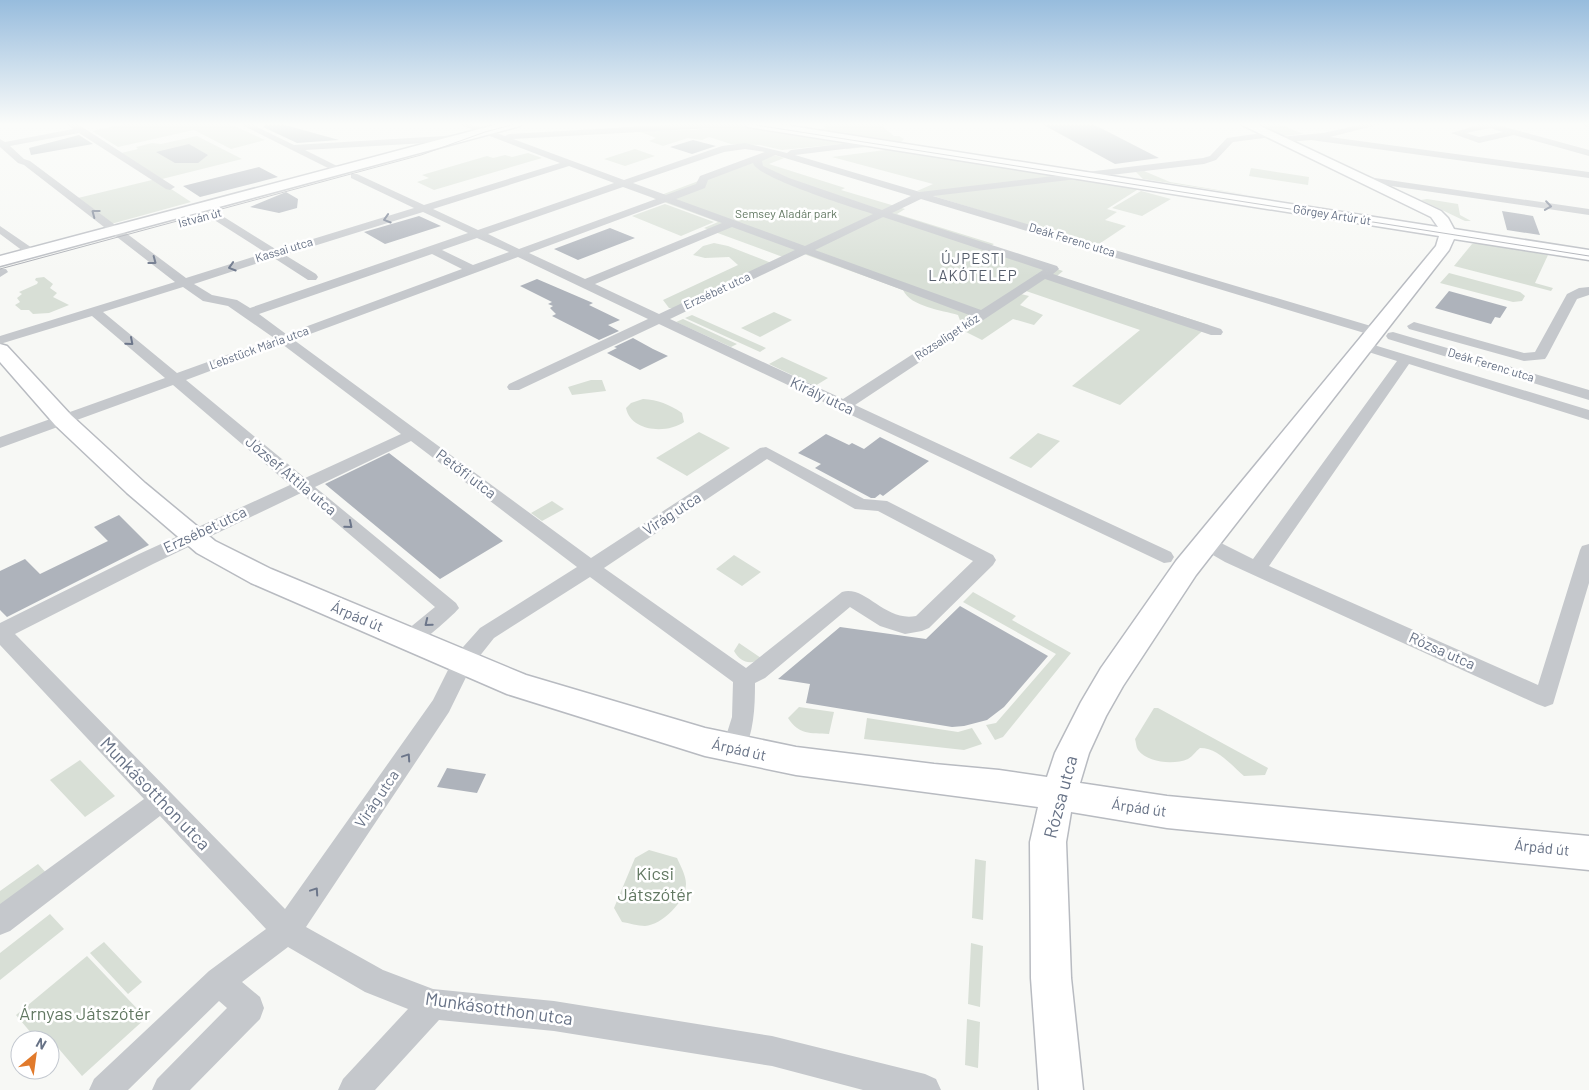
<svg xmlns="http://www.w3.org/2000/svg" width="1589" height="1090" font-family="Barlow,sans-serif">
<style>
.green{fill:#d8dfd6}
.building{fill:#aeb3bb}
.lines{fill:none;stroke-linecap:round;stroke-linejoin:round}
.secondary-casing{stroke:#b8bbc1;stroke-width:3}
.street{fill:#c5c8cc;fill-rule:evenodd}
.secondary{fill:#fff;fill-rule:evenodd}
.tram{stroke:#a8abb2;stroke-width:1}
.oneway{stroke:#6c768a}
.labels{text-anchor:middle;stroke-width:5;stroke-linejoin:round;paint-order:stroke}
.far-park-label{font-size:12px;fill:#627862;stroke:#fff}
.far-street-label{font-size:12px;fill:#677286;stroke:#fff}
.far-quarter-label{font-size:15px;letter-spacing:1px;fill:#555d6b;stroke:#fff}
.street-label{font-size:15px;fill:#677286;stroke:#fff}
.near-street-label{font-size:18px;fill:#677286;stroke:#fff}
.near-park-label{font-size:18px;fill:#627862;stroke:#fff}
</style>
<rect width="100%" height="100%" fill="#f7f8f5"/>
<path class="green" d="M130,123H228L265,140L231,149L194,130L118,147L92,131Z
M822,123H913L886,124L887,126H882L894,136H899L904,139L900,143L822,130L825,127Z
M1255,123H1278L1303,134L1283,136Z
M746,124L1140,188L1107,209L1117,212L1105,220L1126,226L1096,246L917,191L933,184L832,157L885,150L868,147L847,149L841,144L782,150L760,145L731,144L709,137L702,140L688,138L663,146L649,141L656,138L638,131L694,130Z
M197,136L242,159L162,179L121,153L138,149L136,147L152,143L161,144Z
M635,149L655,156L625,166L604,159Z
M528,153L542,158L434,190L417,182L429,178L422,175L487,156L493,158L505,155L512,157Z
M771,154L784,158L769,164L845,188L841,190L905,209L897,214L994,244L989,247L1063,271L1057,276L1209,325L1120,405L1072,386L1140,330L1026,291L1021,294L1029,296L1020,305L1043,315L1034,325L1013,319L982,340L964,331L958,315C942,310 911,307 903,290L804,254L791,260L704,228L718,222L653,198Z
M1251,168L1309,177L1308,185L1249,176Z
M1144,171L1170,182L1254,196L1143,179L1136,172Z
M156,179L191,202L111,224L78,198Z
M1141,191L1171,199L1142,216L1112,208Z
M1427,199L1458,204L1460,215L1471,221H1465L1421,200Z
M665,204L714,222L681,236L632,216Z
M714,243L728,246L774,264L682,308H669L663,300L738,265L729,257L705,258L693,255L703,246Z
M1477,243L1548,255L1535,283L1553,288L1551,291L1454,266L1472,244Z
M1449,273L1520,292L1525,296L1522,301L1513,302L1440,283Z
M44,277L53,284L50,288L57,293L53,297L69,305L49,313L33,314L29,310H21L15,305L20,302L17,298L22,294L19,292L37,284L38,282L35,280L36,278Z
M774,312L792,320L760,337L741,328Z
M692,315L766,348L760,352L685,318Z
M683,319L737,344L731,347L676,322Z
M782,357L828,378L815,386L769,364Z
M591,380H602L606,391L572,395L568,387Z
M643,399C658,400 669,404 682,413L684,422C667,434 631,432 626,408L631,403Z
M699,432L730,448L687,476L656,458Z
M1038,433L1060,441L1031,468L1009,458Z
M552,501L564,509L542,521L531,513Z
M734,555L761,572L742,586L716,569Z
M973,592L1016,616L1012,620L1071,653L1003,737L995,740L986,725L996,723L1056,654L963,602Z
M739,643L761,658C751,666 740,662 734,651Z
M799,707L834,712L829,734C810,733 799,735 788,718Z
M1154,708H1158L1268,768L1265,775L1244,776C1231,765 1218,748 1200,748C1196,751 1193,756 1188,759C1174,765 1148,763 1138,750C1136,747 1136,742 1135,739Z
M867,718L958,732L972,728L982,744L964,750L864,739Z
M80,760L115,796L85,817L50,780Z
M649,850L677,858C680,865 686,875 686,884C686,901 662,925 645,926C638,926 629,923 622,922L614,908L635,858Z
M975,859L986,861L983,920L972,918Z
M38,864L49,876L0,914V891Z
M50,914L64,929L0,980V953Z
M104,942L142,982L128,994L90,953Z
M971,943L983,946L980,1007L968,1004Z
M87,956L146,1018L82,1076L53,1042H50V1040H37L16,1015Z
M967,1019L980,1022L978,1068L965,1065Z"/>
<path class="building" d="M265,123H278L339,140L297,143L263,127Z
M1040,123H1091L1159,158L1115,164Z
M79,135L93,144L31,155L29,148Z
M693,140L716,146L692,154L670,147Z
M189,144L208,155L198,163H175L156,152Z
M259,167L278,177L200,197L183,186Z
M286,192L298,199L297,208L279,213L250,207Z
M1502,211L1533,216L1540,235L1507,230Z
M419,216L441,226L385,244L364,232Z
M610,228L635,238L578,260L554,249Z
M537,279L593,303L589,305L620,320L608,325L619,331L599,340L552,316L556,314L550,308L553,306L548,304L552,302L520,286Z
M1449,291L1507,307L1500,318L1495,317L1491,324L1435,308Z
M633,338L653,349L668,356L640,370L607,353L617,348L614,347Z
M826,434L849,445L852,443L864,449L880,437L929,461L883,496L880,494L875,498H871L815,468L821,464L798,453Z
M389,453L503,541L440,579L325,484Z
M119,515L149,545L7,617L0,610V571L25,559L40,574L108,541L94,527Z
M960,606L1048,656L1004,707L987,720L964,726L952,727L806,703L810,684L778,679L840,627L926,639Z
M447,768L486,774L477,793L437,787Z"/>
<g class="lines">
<defs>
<path id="secondary" d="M502,123H522L520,126L0,266V256Z
M742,123H772L1438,227L1431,217L1238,123H1254L1441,211L1448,218L1454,229L1589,250V260L1454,239L1449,250L1196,575L1123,686L1106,716L1089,753L1080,783L1167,796L1589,836V870L1167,828L1071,812L1066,842L1071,978L1083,1090H1039L1031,978L1030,842L1038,807L796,775L705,756L507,694L251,583L197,553L127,493L55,425L0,362V344L7,346L71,415L145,483L215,541L271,569L526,675L705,728L796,747L934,764L999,770L1047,777L1055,753L1081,702L1101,668L1176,561L1436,246L1439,236L748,127Z"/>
</defs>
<use href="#secondary" class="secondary-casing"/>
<path class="street" d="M66,123H76L175,187L170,190L166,189L79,133L10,146L24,159L30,161L186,278L266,253L208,216L207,214L208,212H216L277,250L414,208L351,178V174H357L424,205L560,163L456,123H468L505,136L509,134L701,123H752L748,126L513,139L624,180L722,146L745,143L787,153L791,150L873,140L876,141V145L795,155L920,192L1203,158L1210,156L1227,138L1269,132L1273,135L1272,137L1233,142L1216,160L1204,164L933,196L1381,329L1383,332L1376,336L1371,335L921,199L892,213L1057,266L1059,269L1053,274L1221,329L1223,332L1221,335H1211L1045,279L855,405L1171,552L1174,557L1171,562L1164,563L659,324L519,390H509L507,387L509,384L648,319L518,257L294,340L591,558L760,448L766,447L864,499L887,501L993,555L996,560L993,565L929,628L922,631L905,634L880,626L850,607L765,678L755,683C755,708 754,733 742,756L734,759L726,756L722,749L732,717L733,682L590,577L494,638L471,667L449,712L306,927L383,970L433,989L554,1001L772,1036L925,1074L936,1079L941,1090H863L772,1066L554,1031L439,1020L375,1090H338L343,1079L408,1009L365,992L288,947L242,982L260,997L264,1008L260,1019L190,1090H152L157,1079L227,1008L219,1001L128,1090H89L94,1079L209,971L266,929L160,816L10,931L0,935V904L144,799L0,645V623L139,554L290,485L173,385L0,448V437L165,378L92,316L0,344V336L175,282L24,165L18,163L0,147V139L5,142L73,129ZM745,149L765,152L700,176L696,184L666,195L633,183L724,152ZM775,155L911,196L882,210L789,178L763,166L762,161ZM753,163C757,178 854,208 873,214L805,246L676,199L705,188L708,180ZM569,166L614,183L478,230L433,209ZM623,187L656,199L519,249L488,234ZM666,202L722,223L585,279L529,253ZM423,212L468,233L250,308L237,300L212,295L194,284L274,258L308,280H316L318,277L316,274L285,255ZM883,217L1043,270L981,310L815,250ZM732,227L795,250L659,314L595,284ZM477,238L509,252L473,265L442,250ZM432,254L462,269L286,334L259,314ZM806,254L972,316L843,399L670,319ZM183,287L203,301L228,306L274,338L177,373L103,312ZM282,344L401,434L305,478L186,380ZM411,441L577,567L480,628L455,656L433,700L285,909L15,634L153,564L301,493L435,607L402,634L398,640L402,646C407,647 411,649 417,645C422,642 457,612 459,608L456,603L315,487ZM767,459L855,509L878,511L973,561L916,616C884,622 866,585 842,592L746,668L604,568Z
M238,123H249L294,145L461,135L465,138L461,141L305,150L343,169L345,171L340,174Z
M1369,123H1385L1330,137L1589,172V178L1311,140L1279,143L1275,140L1279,137L1323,133Z
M1476,123H1490L1589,150V156L1514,135L1479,143L1451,133L1479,125ZM1490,128L1503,132L1479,137L1466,133Z
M1580,123H1589V127L1581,125Z
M1361,176L1589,209V215L1357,181L1356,179Z
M0,226L35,250L37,252L35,254H27L0,234Z
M0,269H6L8,272L0,277Z
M1589,287V295L1577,299L1547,356L1545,359L1524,361L1409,329L1407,326L1414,322L1524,353L1535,352L1567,294L1579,288Z
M1393,332L1589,390V400L1388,339L1386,336L1388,333Z
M1364,342L1589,410V420L1409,364L1269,566L1538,685L1580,550L1582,546L1589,544V583L1553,704L1545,707L1537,704L1225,562L1199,547L1197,543L1199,539L1206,537L1213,539L1253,559L1397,361L1359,349L1357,346L1359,343Z"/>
<use href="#secondary" class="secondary"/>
<path class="tram" d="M743,123L1589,256
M0,269L421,155L485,132L519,123"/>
</g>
<defs><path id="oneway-chevron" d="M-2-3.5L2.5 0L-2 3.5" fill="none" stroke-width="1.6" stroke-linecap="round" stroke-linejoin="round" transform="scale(1.25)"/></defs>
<g class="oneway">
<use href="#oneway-chevron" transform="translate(1548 206) rotate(8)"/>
<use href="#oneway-chevron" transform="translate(95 213) rotate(-143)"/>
<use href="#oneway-chevron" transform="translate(387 219) rotate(163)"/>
<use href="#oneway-chevron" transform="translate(153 261) rotate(37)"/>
<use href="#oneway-chevron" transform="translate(232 267) rotate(163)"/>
<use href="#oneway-chevron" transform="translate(130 342) rotate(41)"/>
<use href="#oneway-chevron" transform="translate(349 525) rotate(40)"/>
<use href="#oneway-chevron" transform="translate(428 623) rotate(141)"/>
<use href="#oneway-chevron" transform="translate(407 757) rotate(-56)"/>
<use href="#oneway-chevron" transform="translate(315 891) rotate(-56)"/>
</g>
<linearGradient id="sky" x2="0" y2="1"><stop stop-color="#97bcdd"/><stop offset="0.45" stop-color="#fbfcfa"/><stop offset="1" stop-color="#fbfcfa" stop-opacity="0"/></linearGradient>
<rect width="1589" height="276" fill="url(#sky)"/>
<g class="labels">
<g class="far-park-label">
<text x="786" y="218">Semsey Aladár park</text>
</g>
<g class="far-street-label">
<text transform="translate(1332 215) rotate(9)" y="4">Görgey Artúr út</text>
<text transform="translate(200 218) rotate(-15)" y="4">István út</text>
<text transform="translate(1072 240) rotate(17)" y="4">Deák Ferenc utca</text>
<text transform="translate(284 250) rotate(-17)" y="4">Kassai utca</text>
<text transform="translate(717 291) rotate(-25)" y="4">Erzsébet utca</text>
<text transform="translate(947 337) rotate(-33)" y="4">Rózsaliget köz</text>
<text transform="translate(259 348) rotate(-20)" y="4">Lebstück Mária utca</text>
<text transform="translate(1491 365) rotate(17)" y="4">Deák Ferenc utca</text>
</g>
<g class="far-quarter-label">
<text x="973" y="264">ÚJPESTI<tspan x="973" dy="17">LAKÓTELEP</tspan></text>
</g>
<g class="street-label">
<text transform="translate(822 396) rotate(25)" y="5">Király utca</text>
<text transform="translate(466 474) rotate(37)" y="5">Petőfi utca</text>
<text transform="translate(291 476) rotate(40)" y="5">József Attila utca</text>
<text transform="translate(672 514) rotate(-33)" y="5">Virág utca</text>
<text transform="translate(205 530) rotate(-25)" y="5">Erzsébet utca</text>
<text transform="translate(357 617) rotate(23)" y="5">Árpád út</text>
<text transform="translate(1442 651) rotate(24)" y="5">Rózsa utca</text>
<text transform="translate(739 750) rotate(13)" y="5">Árpád út</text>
<text transform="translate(377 799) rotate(-56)" y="5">Virág utca</text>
<text transform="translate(1139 808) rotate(8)" y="5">Árpád út</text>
<text transform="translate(1542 848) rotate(6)" y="5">Árpád út</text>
</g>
<g class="near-street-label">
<text transform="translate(155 794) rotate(46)" y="6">Munkásotthon utca</text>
<text transform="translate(1061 797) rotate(-75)" y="6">Rózsa utca</text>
<text transform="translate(499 1009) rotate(8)" y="6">Munkásotthon utca</text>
</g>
<g class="near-park-label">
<text x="655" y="880">Kicsi<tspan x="655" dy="21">Játszótér</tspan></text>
<text x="85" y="1020">Árnyas Játszótér</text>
</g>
</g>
<g transform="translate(35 1055) rotate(29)"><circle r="24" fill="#ffffff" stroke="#c2c7cf"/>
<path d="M0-4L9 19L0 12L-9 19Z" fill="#e17a2b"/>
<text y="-8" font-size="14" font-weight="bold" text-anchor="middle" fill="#677286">N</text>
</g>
</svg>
